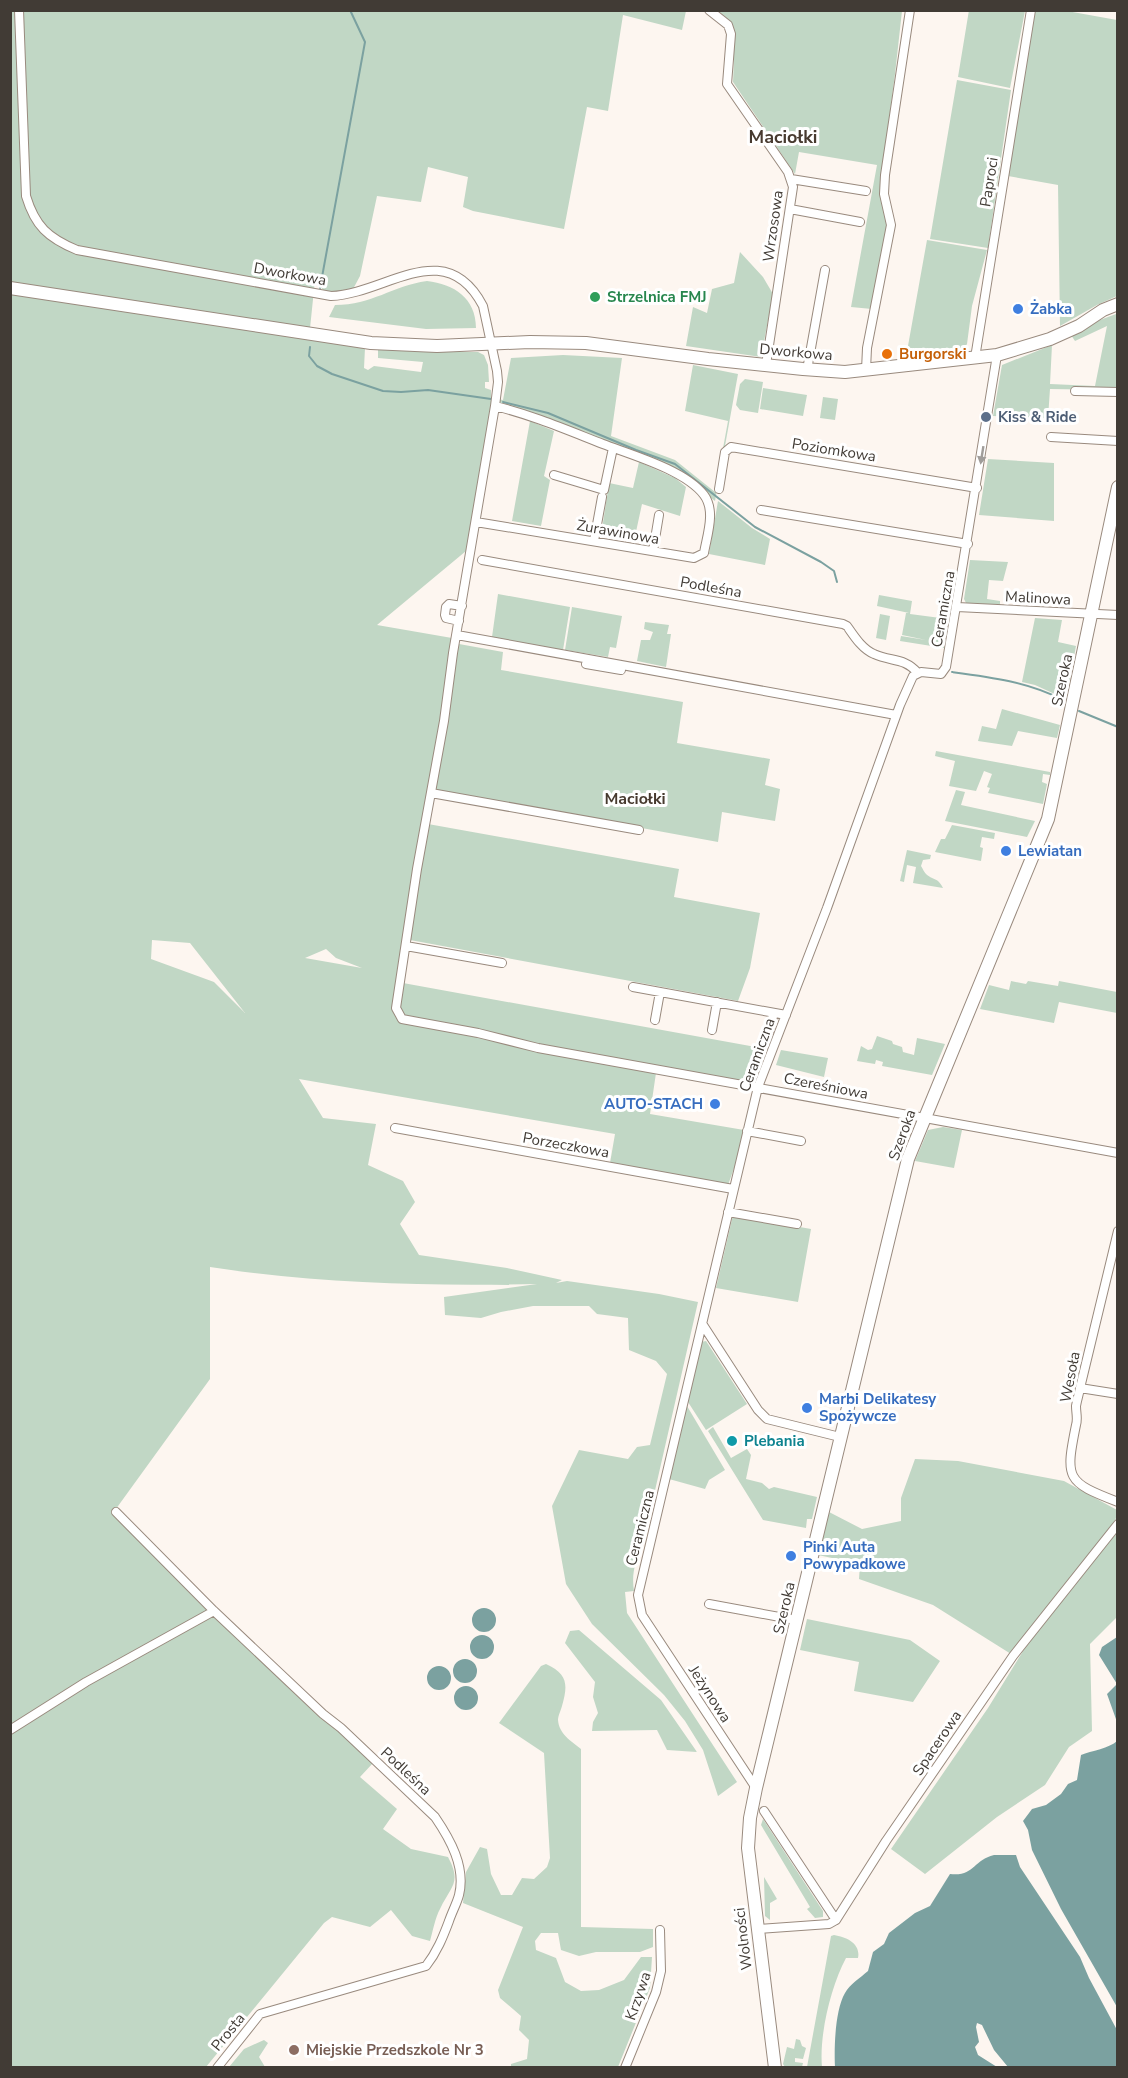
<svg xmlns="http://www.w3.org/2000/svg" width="1128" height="2078" font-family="'Nunito Sans',sans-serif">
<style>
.green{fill:#c1d7c5;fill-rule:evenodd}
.water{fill:#7ba1a0}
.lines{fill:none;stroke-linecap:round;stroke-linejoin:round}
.stream{stroke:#7ba1a0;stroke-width:2}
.street-casing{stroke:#998a7e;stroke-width:10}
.secondary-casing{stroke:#998a7e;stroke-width:14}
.street{stroke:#fff;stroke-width:8}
.secondary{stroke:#fff;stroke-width:12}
.oneway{fill:#a09d9a}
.leisure-dot{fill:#2e9e5b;stroke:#fff;stroke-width:2}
.shop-dot{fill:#3f7fe0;stroke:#fff;stroke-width:2}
.food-dot{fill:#e8710a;stroke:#fff;stroke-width:2}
.service-dot{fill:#5c6f8a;stroke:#fff;stroke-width:2}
.culture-dot{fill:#0f9aa8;stroke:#fff;stroke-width:2}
.education-dot{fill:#8d6e63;stroke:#fff;stroke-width:2}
.labels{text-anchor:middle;stroke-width:6;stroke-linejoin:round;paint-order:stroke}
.street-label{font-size:15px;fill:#413b35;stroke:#fff}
.leisure-label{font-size:15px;font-weight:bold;fill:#27864d;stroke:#fff;text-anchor:start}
.shop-label{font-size:15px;font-weight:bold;fill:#366cbe;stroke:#fff;text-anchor:start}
.food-label{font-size:15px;font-weight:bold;fill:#c56008;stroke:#fff;text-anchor:start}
.service-label{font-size:15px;font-weight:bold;fill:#4e5e75;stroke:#fff;text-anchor:start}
.culture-label{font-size:15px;font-weight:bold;fill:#0d838f;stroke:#fff;text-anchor:start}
.education-label{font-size:15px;font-weight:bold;fill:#785e54;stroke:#fff;text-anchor:start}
.neighbourhood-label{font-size:16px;font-weight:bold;fill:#473a2f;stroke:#fff}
.quarter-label{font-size:18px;font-weight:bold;fill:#473a2f;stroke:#fff}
</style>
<rect width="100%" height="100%" fill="#fdf6f0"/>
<path class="green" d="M969,10L1025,11L1010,88L958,77Z
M10,11H686L682,30L623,15L608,111L587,107L564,229L473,211L463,207L468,177L428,167L421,202L377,196L360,276L352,291H324L315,280L309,338L365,348L364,368L368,370L374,366L421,372L423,362L378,358V349L424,352H478L484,355L488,365L489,382H485V388L491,390V398L503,400L511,358L563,355L622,358L611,436L675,460L715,492L728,421L685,411L693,365L738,374L715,501L679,472L530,413L493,410L466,551L377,625L452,638L459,644L503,652L501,670L683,702L677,743L770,759L765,785L780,789L775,821L722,812L718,842L434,790L428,824L679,869L674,897L760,913L750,968L738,1001L410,940L403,983L767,1049L754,1084L657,1066L650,1114L744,1130L738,1157L728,1185L610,1163L615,1134L299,1079L323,1118L376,1124L368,1165L403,1181L415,1202L400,1224L419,1255L507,1268L562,1280L556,1283L567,1281L659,1294L698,1302L643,1543C636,1560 631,1573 634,1591L625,1592L627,1613L737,1782L718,1796L703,1750L685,1721L664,1695L592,1624L566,1584L552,1506L579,1450L628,1459L637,1447L650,1445L667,1374L656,1361L629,1350L628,1318L597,1314L589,1306H533L501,1312L481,1318L445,1315L444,1297L537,1284C427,1286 318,1284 210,1267V1379L113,1513L373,1763L360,1777L397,1809L383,1829L411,1849L448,1857C462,1883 451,1886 440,1909C435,1918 433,1931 430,1941L412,1936L391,1910L370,1927L332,1917L324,1923L206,2067H11ZM152,940L190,943L245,1013L214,982L151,959ZM326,949L336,958L362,968L305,958Z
M709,11H902L895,74L880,188L890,224L872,309L851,307L877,165L799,152L795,174L733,82L734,59L731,34Z
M1033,11H1067L1117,20V296L1097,305L1060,326L1058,185L1008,176Z
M957,80L1011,90L988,248L930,239Z
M927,240L987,250L972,306L967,344L963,350L906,357Z
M740,252L763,277L773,294L761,357L686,346L693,307L707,313L712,289L734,283Z
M427,281C454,284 476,298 476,328L426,329L329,317L335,305C372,305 392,286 427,281Z
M1116,314L1117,390L1050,389L1048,418L993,416L1002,365L1052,345L1050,384L1095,386L1107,326L1075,341L1071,335L1100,320Z
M745,379L763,382L758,413L740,410L736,405L740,384Z
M763,388L807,395L803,416L760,409Z
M823,397L838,399L835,420L820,418Z
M530,421L554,431L544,476L550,480L541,526L512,521Z
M988,459L1054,463V521L979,515Z
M639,462L675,478L686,487L680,516L642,504L634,541L601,536L609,483L633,488Z
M718,501L752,528L770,539L765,565L709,554Z
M970,560L1008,562L1003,581L989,580L987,599L1000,601V605L966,603L964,599Z
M498,594L570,607L563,650L492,637Z
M879,595L912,601L910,614L948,619L944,643V648L900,641L901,636L926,640L902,635L906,613H909L877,606Z
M572,607L622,616L616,648L610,647L608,657L565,650Z
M880,614L890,616L886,640L876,638Z
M1035,618L1062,620L1058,642L1076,646L1069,683L1063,681L1059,696L1035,685L1022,682Z
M645,622L669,625L667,634H671L666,667L637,661L641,640H650L653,632L644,629Z
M1002,709L1060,725L1057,738L1018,731L1012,746L978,741L982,726L996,729Z
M936,751L1050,772V775L1043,774L1042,782L1047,784L1043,804L988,793L990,788L987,787L992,774L984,771L976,791L949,786L955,761L935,756Z
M956,790L965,792L961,805L1035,821L1027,837L945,821Z
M952,825L995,833L994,839L982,837L980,847L983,848L981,861L935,852L941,839H945Z
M907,850L931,855L930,859L923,860L921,866C923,869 924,872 926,874C932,880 938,877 943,888L913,883L916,867L907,865L904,882L900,881Z
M1011,981L1026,984L1028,981L1058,986L1059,981L1117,992V1013L1059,1002L1054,1023L980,1009L989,985L1009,990Z
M877,1036L892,1041L893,1044L902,1047L903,1052L914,1055L917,1038L945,1044L932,1075L882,1066L883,1062L876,1060L875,1064L857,1061L861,1046L868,1050L872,1049Z
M781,1050L828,1058L824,1077L776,1065Z
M943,1127L962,1130L954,1168L915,1161L928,1130Z
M733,1215L811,1229L798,1302L716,1288Z
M706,1341L747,1404L706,1430L688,1402L701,1342Z
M687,1406L725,1470L709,1480L705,1489L669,1479Z
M713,1427L731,1458L747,1449L751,1455L746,1479L762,1483L769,1489L774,1487L817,1497L812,1519H807L806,1528L763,1520L708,1431Z
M915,1459L958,1461L1064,1481L1117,1510V1516L1113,1524L1011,1654L933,1605L859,1579L860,1564L818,1555L829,1512L862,1529L901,1521V1498Z
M1117,1528V1617L1090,1644L1092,1731L1069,1747L1045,1785L997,1817L925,1874L891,1849L988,1708L1033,1635Z
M807,1619L910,1640L940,1661L913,1702L854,1691L859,1662L800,1650Z
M579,1630L661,1700L697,1752L667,1750L657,1730L592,1731L593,1722L598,1713L593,1697L595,1682L565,1643L570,1631Z
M546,1664C568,1674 568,1685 562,1706C561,1710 558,1716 558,1720C559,1734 571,1741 581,1749V1927L653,1929V1947L640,1952H596L579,1956L561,1950L558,1933H541L535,1941L536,1950L556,1958L565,1982L581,1991L599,1990L624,1980L641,1957H652L650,1988L618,2067H511V2064L527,2059L529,2040L519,2030L521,2016L500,1998L498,1990L523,1927L463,1903L466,1872L480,1847L487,1849L491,1874L501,1895H512L522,1878L534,1879L547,1867L550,1858L544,1753L499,1723L541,1666Z
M763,1819L823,1911V1917L815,1918L807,1909L810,1907L761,1825Z
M764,1877L777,1899L770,1903V1920L765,1916Z
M834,1935C847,1937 861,1944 858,1958H846C831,1986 819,2035 822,2067H807L831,1936Z
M796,2039L800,2040L802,2046L806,2048L803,2059L795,2058V2062L803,2063L802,2067H785L783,2064L787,2047L794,2049Z
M264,2040L268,2043L259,2057L265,2067H229L244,2049Z"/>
<path class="water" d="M472 1620a12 12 0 1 1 24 0a12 12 0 1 1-24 0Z
M470 1647a12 12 0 1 1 24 0a12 12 0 1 1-24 0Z
M1117,1637V1722L1107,1694L1117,1684L1099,1655L1102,1647Z
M453 1671a12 12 0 1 1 24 0a12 12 0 1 1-24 0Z
M427 1678a12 12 0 1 1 24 0a12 12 0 1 1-24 0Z
M454 1698a12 12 0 1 1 24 0a12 12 0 1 1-24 0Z
M1117,1741V2007L1061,1909L1032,1850L1028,1830L1023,1821L1032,1809L1046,1805L1061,1794L1068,1784L1077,1780L1081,1755C1091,1751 1110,1748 1117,1741Z
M994,1855H1016L1020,1867L1080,1957L1089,1978L1117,2030V2067H1008L994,2050L982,2025L977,2023L976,2027L979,2042L975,2047L978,2055L997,2067H835C834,2048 835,2010 845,1993C850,1984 860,1978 868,1971L873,1952L884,1944L889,1933L915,1913L930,1906L950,1874C974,1877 973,1860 994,1855Z"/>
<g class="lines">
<path class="stream" d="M320,288L365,42L350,10
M310,347L309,356L317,366L332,374L383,391L401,392L428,390L491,399
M503,402L548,413L636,450L675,464L755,527L821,562L834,571L837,582
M952,672C990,677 1029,682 1063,700
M1079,711L1118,727"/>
<defs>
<path id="street" d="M19,10L26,196C35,226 48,238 77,250L331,296C386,294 445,234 483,306L497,371L498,382L495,406L453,653L444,721L417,869L396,1008L402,1019L478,1033L538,1048L1118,1153
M709,10L728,25L731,34L727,84L788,172L793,187L766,365
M791,179L866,191
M790,209L860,222
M975,358L1031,10
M807,370L825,270
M866,370L867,348L891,225L884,194L885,175L910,10
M1075,391L1118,392
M1051,437L1118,441
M554,475L604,490L613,448
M719,489L725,452L731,447L977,488
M761,510L968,544
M476,522L694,558L704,553C707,535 716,511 704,495C685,470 632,455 603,444C567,430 532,415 495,406
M594,541L602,497
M653,551L659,515
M482,560L843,624L847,626C854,636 862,649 874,654C891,662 904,657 918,673
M957,607L1118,615
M459,621L446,618L445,615L446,607L449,604L462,606
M457,635L896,715
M586,664L621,670
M431,793L639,830
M406,946L502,963
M633,987L786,1015
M655,1020L660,992
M712,1030L717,1002
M766,1040L774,1013
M395,1128L733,1189
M747,1131L801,1141
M728,1212L797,1224
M1118,1231L1080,1388C1079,1394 1077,1400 1076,1406C1076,1413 1078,1419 1076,1425C1065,1479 1066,1482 1118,1502
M703,1325L758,1410L767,1419L840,1437
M1080,1388L1118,1394
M116,1512L214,1611L323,1714L341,1728L435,1817C450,1839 466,1867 459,1895C457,1903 452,1912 449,1921C443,1937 437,1952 426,1966L260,2014L217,2068
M709,1604L796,1620
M10,1730L86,1682L214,1611
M756,1788L642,1615L638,1595L758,1087L827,908L900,705L913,676L921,672L941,674L946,667L997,355
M764,1811L836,1920
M757,1929L829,1924L836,1920L886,1841L1013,1656L1118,1524
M625,2068L656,1992L661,1971L660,1930"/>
<path id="secondary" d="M10,288L371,343L437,346L530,342L586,343L708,359L803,369L845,372L997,355L1050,339L1079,326L1103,310L1118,304
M775,2068L748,1848L750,1818L756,1788L908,1159L1048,819L1118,487"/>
</defs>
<use href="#street" class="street-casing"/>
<use href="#secondary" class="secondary-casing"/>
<use href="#street" class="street"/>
<use href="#secondary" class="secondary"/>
</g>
<defs><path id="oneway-solid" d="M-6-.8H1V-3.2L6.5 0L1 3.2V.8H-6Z" transform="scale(1.5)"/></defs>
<use class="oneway" href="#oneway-solid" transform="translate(982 455) rotate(99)"/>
<circle class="leisure-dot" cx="595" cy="297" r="6"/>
<g class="shop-dot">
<circle cx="1018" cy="309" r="6"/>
<circle cx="1006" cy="851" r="6"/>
<circle cx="715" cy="1104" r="6"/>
<circle cx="807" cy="1408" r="6"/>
<circle cx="791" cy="1556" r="6"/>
</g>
<circle class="food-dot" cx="887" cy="354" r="6"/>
<circle class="service-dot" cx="986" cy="417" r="6"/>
<circle class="culture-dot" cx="732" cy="1441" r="6"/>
<circle class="education-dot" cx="294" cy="2050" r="6"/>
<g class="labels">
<g class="street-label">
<text transform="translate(989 182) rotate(-81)" y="5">Paproci</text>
<text transform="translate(773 226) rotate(-82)" y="5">Wrzosowa</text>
<text transform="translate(290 274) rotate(10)" y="5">Dworkowa</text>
<text transform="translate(796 352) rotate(5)" y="5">Dworkowa</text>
<text transform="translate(834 450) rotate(9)" y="5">Poziomkowa</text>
<text transform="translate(618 532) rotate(10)" y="5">Żurawinowa</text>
<text transform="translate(711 587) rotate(10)" y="5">Podleśna</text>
<text transform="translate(1038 598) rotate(3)" y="5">Malinowa</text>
<text transform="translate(943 609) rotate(-80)" y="5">Ceramiczna</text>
<text transform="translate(1062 680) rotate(-78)" y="5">Szeroka</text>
<text transform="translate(757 1055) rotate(-70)" y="5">Ceramiczna</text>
<text transform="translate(826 1086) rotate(11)" y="5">Czereśniowa</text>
<text transform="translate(902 1135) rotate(-70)" y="5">Szeroka</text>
<text transform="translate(566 1145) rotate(10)" y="5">Porzeczkowa</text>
<text transform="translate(1070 1377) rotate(-79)" y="5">Wesoła</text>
<text transform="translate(640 1528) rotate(-76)" y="5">Ceramiczna</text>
<text transform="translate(784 1608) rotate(-77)" y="5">Szeroka</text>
<text transform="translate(710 1694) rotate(57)" y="5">Jeżynowa</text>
<text transform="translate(937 1743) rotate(-56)" y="5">Spacerowa</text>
<text transform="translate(406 1771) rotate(43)" y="5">Podleśna</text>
<text transform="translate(743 1939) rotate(-97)" y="5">Wolności</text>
<text transform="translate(638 1996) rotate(-71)" y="5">Krzywa</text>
<text transform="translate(228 2032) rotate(-51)" y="5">Prosta</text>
</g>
<g class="leisure-label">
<text x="607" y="302">Strzelnica FMJ</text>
</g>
<g class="shop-label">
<text x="1030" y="314">Żabka</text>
<text x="1018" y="856">Lewiatan</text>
<text x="703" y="1109" text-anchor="end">AUTO-STACH</text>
<text x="819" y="1404">Marbi Delikatesy<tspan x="819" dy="17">Spożywcze</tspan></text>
<text x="803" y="1552">Pinki Auta<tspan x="803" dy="17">Powypadkowe</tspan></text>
</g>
<g class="food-label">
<text x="899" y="359">Burgorski</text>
</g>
<g class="service-label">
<text x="998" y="422">Kiss &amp; Ride</text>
</g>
<g class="culture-label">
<text x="744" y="1446">Plebania</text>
</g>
<g class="education-label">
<text x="306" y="2055">Miejskie Przedszkole Nr 3</text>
</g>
<g class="neighbourhood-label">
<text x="635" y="804">Maciołki</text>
</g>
<g class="quarter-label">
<text x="783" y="143">Maciołki</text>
</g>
</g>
<rect width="1128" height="2078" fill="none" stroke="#413b35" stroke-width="24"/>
</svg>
